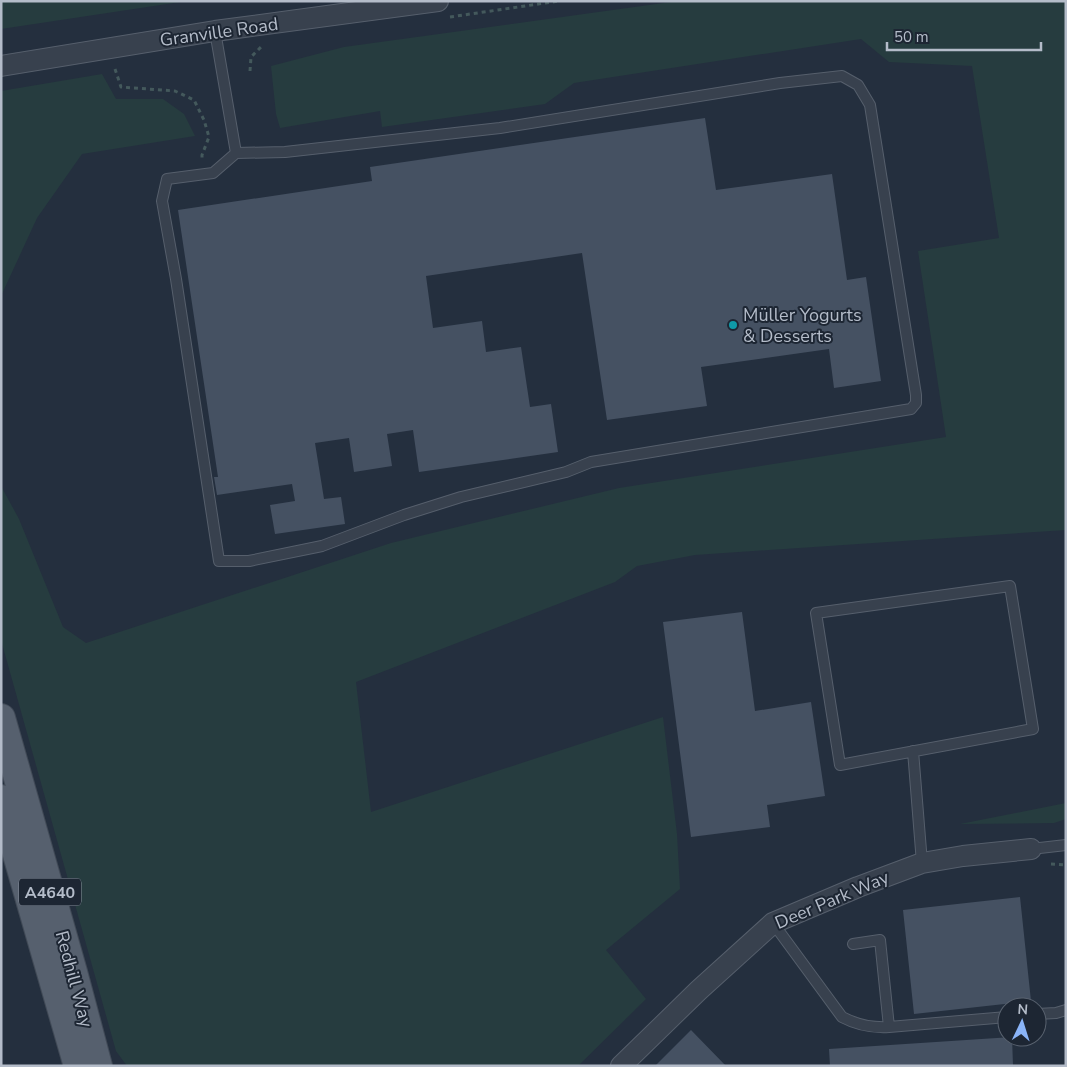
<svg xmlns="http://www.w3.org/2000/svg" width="1067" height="1067" font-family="'Nunito Sans',sans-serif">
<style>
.green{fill:#263c3f}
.building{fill:#455162}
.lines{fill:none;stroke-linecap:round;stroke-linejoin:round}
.service-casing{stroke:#565f6c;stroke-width:12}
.minor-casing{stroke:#565f6c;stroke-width:22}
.primary-casing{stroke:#414a57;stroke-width:30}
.path{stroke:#44595c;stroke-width:3;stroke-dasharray:4 4;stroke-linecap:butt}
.service{stroke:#38414e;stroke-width:10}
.minor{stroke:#38414e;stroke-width:20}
.primary{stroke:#56606e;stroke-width:28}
.culture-dot{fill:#0f9aa8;stroke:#1d2633;stroke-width:2}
.labels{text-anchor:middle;stroke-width:4;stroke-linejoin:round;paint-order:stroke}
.shield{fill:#1d2633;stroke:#878f9c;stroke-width:1}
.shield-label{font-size:16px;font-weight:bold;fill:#b4bcc9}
.street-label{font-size:18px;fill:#b4bcc9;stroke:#1d2633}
.poi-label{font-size:18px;fill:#b4bcc9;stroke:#1d2633;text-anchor:start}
</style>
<rect width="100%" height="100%" fill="#242f3e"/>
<path class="green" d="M1,1H187L1,29Z
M678,1H1066V530L695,555L637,566L615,582L356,682L371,812L663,717L677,834L680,889L606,950L646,999L578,1066H127L116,1051L1,640V486L19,519L63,627L86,643L391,543L619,488L946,437L918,251L999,238L972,66L889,62L861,39L574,83L545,104L382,127L380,111L280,128L276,114L271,66L344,47Z
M102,74L116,99H163L184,114L195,136L82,154L37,218L1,296V91Z
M1066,803V819L1054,823L960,824Z"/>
<path class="building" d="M705,118L716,190L832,174L847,280L866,277L881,381L834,388L829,349L701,367L707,406L607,420L582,253L426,276L433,328L482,321L486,352L521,347L530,407L551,404L558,452L419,472L413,430L387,434L392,466L354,472L349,438L315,443L324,499L341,497L345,524L275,534L270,505L295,501L292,484L217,495L214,477H218L178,210L372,181L370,167Z
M742,612L755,711L811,702L825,796L767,805L770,827L691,837L663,622Z
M1020,897L1031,1001L914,1014L903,910Z
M691,1030L726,1066H655Z
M1012,1037L1013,1066H830L829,1049Z"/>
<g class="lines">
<defs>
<path id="service" d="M215,31L236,153
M842,76L858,85L870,105L916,395V403L911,409L591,462L566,472L461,497L404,515L322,546L249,561H219L176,279L162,201L167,179L213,173L236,153L285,152L500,128L780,83Z
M1010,586L1033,729L840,765L816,613Z
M913,751L922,863
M1031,849L1066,845
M773,923L842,1017C857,1025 872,1028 889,1027L1007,1017
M853,944L880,940L889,1027
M1037,1014L1056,1013L1066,1010"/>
<path id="minor" d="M1,66L215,31L438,1
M621,1066L699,990L773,923L858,887L922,863L963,856L1031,849"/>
<path id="primary" d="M1,718L73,972L98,1066
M1,799L78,1066"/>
</defs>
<use href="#service" class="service-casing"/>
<use href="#minor" class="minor-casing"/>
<use href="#primary" class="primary-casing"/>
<path class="path" d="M450,17L559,1
M115,69L121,87L175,91L194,100L204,120L209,137L202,155V159
M250,71L251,57L263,45
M1051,864L1066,865"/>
<use href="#service" class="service"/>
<use href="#minor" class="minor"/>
<use href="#primary" class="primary"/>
</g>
<circle class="culture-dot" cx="733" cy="325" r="5"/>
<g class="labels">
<rect class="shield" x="19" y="878.5" width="62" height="27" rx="4"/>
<g class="shield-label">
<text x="50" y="898">A4640</text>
</g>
<g class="street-label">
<text transform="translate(219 32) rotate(-8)" y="6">Granville Road</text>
<text transform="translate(832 900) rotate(-23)" y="6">Deer Park Way</text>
<text transform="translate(74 979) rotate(75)" y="6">Redhill Way</text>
</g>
<g class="poi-label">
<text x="743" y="321">Müller Yogurts<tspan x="743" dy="21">&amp; Desserts</tspan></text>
</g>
</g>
<rect width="1067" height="1067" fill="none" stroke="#b4bcc9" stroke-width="5"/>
<g transform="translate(1022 1022) rotate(4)"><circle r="24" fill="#1d2633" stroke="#59626f"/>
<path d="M0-4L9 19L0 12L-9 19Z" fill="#8ab4f8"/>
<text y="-8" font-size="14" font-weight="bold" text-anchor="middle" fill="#b4bcc9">N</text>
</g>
<path d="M887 42v8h154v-8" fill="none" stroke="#b4bcc9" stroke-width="2.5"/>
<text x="894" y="42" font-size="15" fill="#b4bcc9" stroke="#1d2633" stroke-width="4" paint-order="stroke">50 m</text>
</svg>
